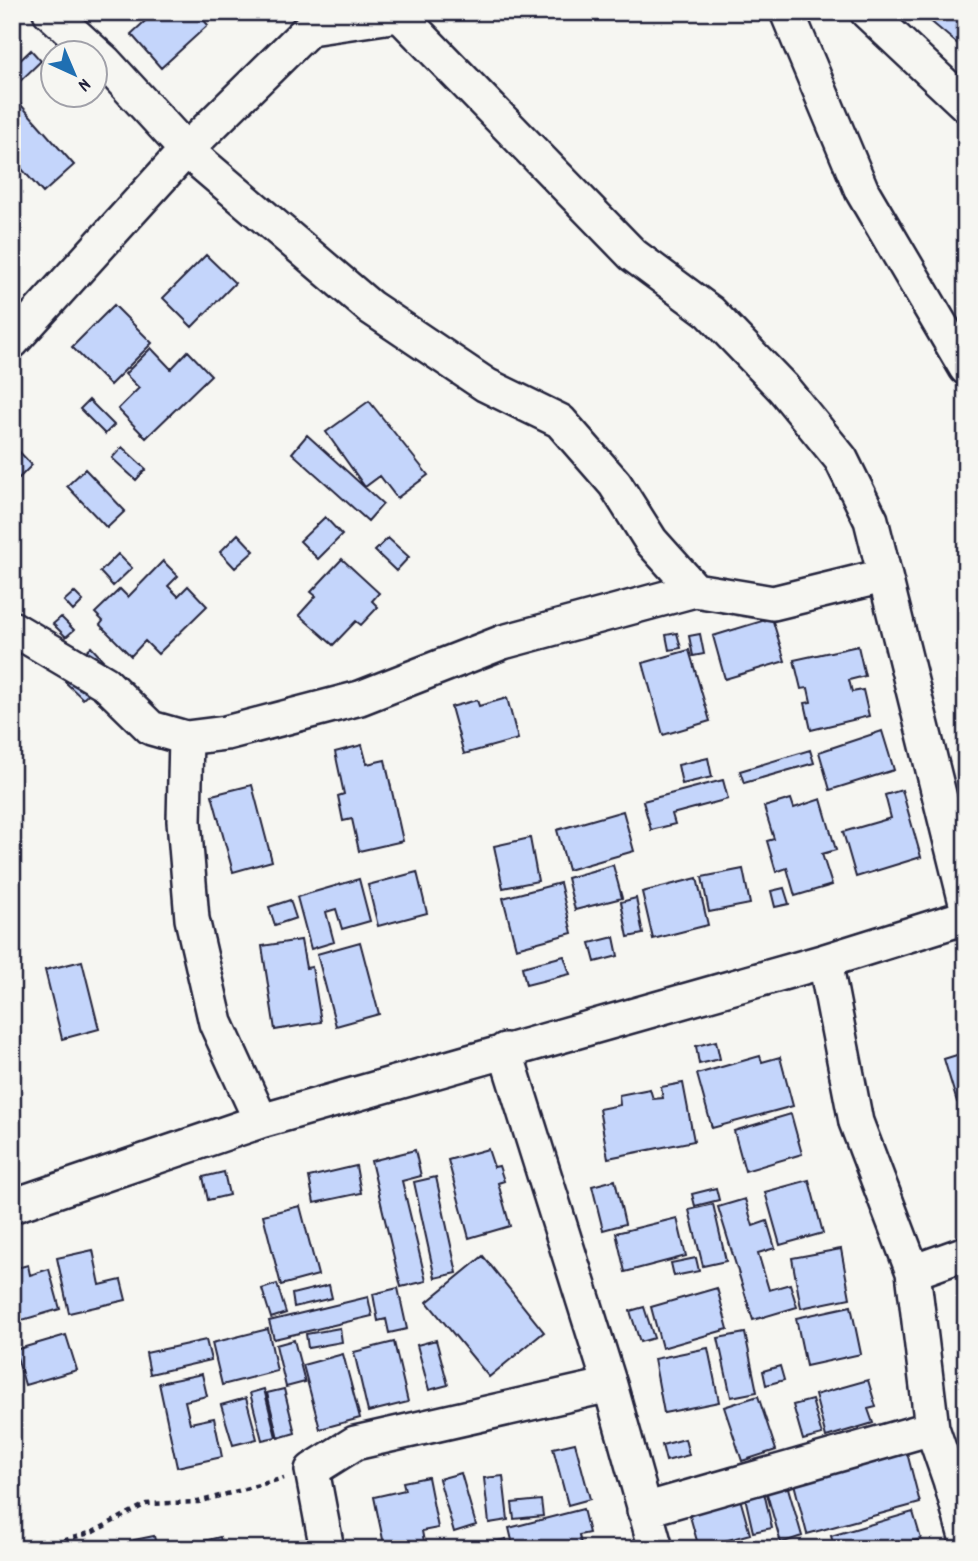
<svg xmlns="http://www.w3.org/2000/svg" width="978" height="1561" font-family="Dekko,sans-serif">
<style>
.building{fill:#c4d5fb;stroke:#22223b;stroke-width:2}
.lines{fill:none;stroke-linecap:round;stroke-linejoin:round}
.minor-casing{stroke:#22223b;stroke-width:38}
.path{stroke:#22223b;stroke-width:4.5;stroke-dasharray:5 5;stroke-linecap:butt}
.minor{stroke:#f6f6f2;stroke-width:33}
</style>
<rect width="100%" height="100%" fill="#f6f6f2"/>
<filter id="ink" filterUnits="userSpaceOnUse"><feTurbulence type="fractalNoise" baseFrequency=".0143" numOctaves="2"/><feDisplacementMap in="SourceGraphic" scale="14" xChannelSelector="R" yChannelSelector="G"/><feConvolveMatrix kernelMatrix="1 2 1 2 8 2 1 2 1" color-interpolation-filters="sRGB"/></filter>
<g filter="url(#ink)">
<path class="building" d="M155,12H197L208,25L161,68L131,34Z
M924,12H966V40L960,46L922,14Z
M31,50L41,61L12,89V68Z
M13,96L74,165L43,193L15,161L12,163Z
M206,255L235,283L192,327L163,298Z
M114,305L152,343L110,385L72,347Z
M151,348L171,369L188,351L211,375L146,438L118,409L139,388L125,374Z
M89,400L114,425L105,434L80,409Z
M369,401L428,475L397,498L380,476L365,487L326,432Z
M307,435L383,504L368,521L292,453Z
M12,444L32,465L14,483L12,481Z
M122,447L146,469L136,480L112,458Z
M85,469L125,511L107,528L67,486Z
M325,517L342,535L318,559L300,541Z
M238,534L254,551L235,568L220,552Z
M388,538L409,557L396,571L375,551Z
M118,554L132,568L113,586L100,572Z
M342,559L379,593L372,601L378,607L361,625L356,621L333,645L299,615L316,596L311,592Z
M163,561L178,576L168,586L178,596L188,586L207,606L158,654L145,641L131,656L100,625L103,621L95,613L120,589L128,597Z
M74,592L83,601L73,611L64,601Z
M61,617L74,630L66,637L53,624Z
M772,618L785,661L725,679L713,636Z
M677,633L681,648L669,650L666,635Z
M700,634L704,654L693,656L689,636Z
M858,646L865,676L849,680L852,692L863,690L869,716L811,730L805,703L811,702L808,688L801,689L794,660Z
M91,647L103,660L98,665L85,652Z
M689,650L710,721L663,735L643,663Z
M78,669L96,687L83,699L65,682Z
M507,698L518,739L464,754L451,707L477,700L479,706Z
M882,731L894,770L830,790L819,752Z
M362,745L367,764L385,760L403,841L359,851L352,819L343,821L338,796L344,794L335,752Z
M810,750L814,763L744,783L740,771Z
M708,758L712,777L682,784L678,765Z
M723,780L728,799L672,814L675,824L651,830L643,801Z
M252,785L272,861L233,872L212,795Z
M902,790L921,857L856,877L843,832L891,818L885,795Z
M791,799L794,808L821,799L836,850L822,854L832,885L795,896L787,868L776,872L767,841L774,839L764,807Z
M623,811L634,851L568,870L557,830Z
M530,838L538,881L503,888L494,846Z
M613,865L622,898L575,910L567,878Z
M743,869L750,904L709,912L702,877Z
M417,872L427,913L378,926L368,885Z
M697,878L708,925L653,939L642,892Z
M359,879L370,921L342,929L336,909L326,912L334,942L311,949L297,897Z
M560,883L572,933L516,948L503,898Z
M784,888L789,904L775,907L771,891Z
M636,898L643,934L628,937L621,902Z
M290,900L296,918L275,925L269,907Z
M614,937L618,956L595,962L590,943Z
M301,940L306,968L312,967L321,1022L275,1030L262,946Z
M360,942L379,1014L336,1026L317,954Z
M564,956L570,974L526,985L522,967Z
M82,961L99,1029L62,1039L45,970Z
M716,1041L720,1059L699,1064L696,1046Z
M966,1052V1100L957,1102L944,1059Z
M760,1056L762,1062L780,1057L793,1106L712,1128L697,1074Z
M683,1083L694,1141L608,1158L599,1109L620,1105L619,1095L650,1089L653,1099L663,1098L661,1087Z
M791,1114L802,1154L745,1171L734,1131Z
M488,1149L494,1167L499,1166L504,1181L498,1183L510,1226L469,1238L448,1160Z
M415,1150L421,1176L402,1181L426,1281L401,1287L371,1161Z
M356,1166L361,1193L314,1203L309,1177Z
M224,1172L229,1195L208,1200L203,1177Z
M436,1177L457,1273L435,1278L414,1182Z
M615,1180L625,1224L603,1230L592,1186Z
M809,1180L823,1233L780,1245L765,1192Z
M716,1188L719,1200L695,1206L692,1194Z
M745,1199L753,1226L767,1221L775,1248L758,1253L769,1290L790,1284L797,1307L753,1320L718,1207Z
M713,1204L726,1261L703,1266L689,1210Z
M300,1206L318,1275L281,1285L263,1215Z
M677,1218L686,1256L625,1272L616,1233Z
M841,1249L850,1298L801,1308L792,1258Z
M93,1250L100,1285L121,1280L126,1300L69,1313L57,1258Z
M483,1256L544,1332L489,1377L427,1302Z
M696,1258L699,1271L674,1276L671,1263Z
M28,1265L30,1275L49,1269L60,1309L12,1323L13,1269Z
M277,1284L286,1313L271,1318L262,1289Z
M329,1285L332,1298L294,1307L292,1294Z
M398,1288L407,1329L389,1333L386,1319L378,1321L373,1294Z
M717,1288L728,1329L662,1348L651,1307Z
M368,1297L372,1316L274,1339L269,1321Z
M851,1306L861,1354L806,1366L796,1318Z
M644,1307L654,1338L640,1342L630,1311Z
M340,1328L342,1342L308,1348L306,1334Z
M268,1329L277,1371L222,1385L212,1343Z
M745,1333L757,1392L731,1397L718,1338Z
M66,1335L77,1370L25,1385L15,1350Z
M206,1340L211,1360L150,1374L146,1353Z
M294,1340L305,1382L286,1387L276,1345Z
M436,1340L448,1385L429,1390L417,1345Z
M394,1342L408,1402L368,1412L354,1352Z
M708,1348L719,1402L664,1413L654,1359Z
M343,1354L360,1418L320,1429L303,1365Z
M780,1366L784,1380L766,1385L763,1371Z
M202,1374L207,1396L185,1401L190,1423L214,1418L222,1457L177,1467L159,1383Z
M868,1380L876,1407L868,1409L873,1423L826,1437L815,1395Z
M264,1389L276,1437L262,1440L250,1393Z
M284,1389L295,1433L278,1438L267,1393Z
M758,1396L776,1450L742,1461L724,1407Z
M246,1398L257,1439L233,1445L221,1405Z
M812,1400L822,1435L803,1440L793,1405Z
M685,1439L689,1455L666,1461L662,1445Z
M904,1441L920,1503L807,1534L791,1472Z
M575,1443L590,1499L568,1505L553,1448Z
M461,1473L476,1525L454,1532L439,1479Z
M503,1476L508,1520L489,1523L484,1478Z
M428,1477L438,1528L422,1531L425,1547L385,1549L374,1497L405,1490L403,1482Z
M786,1481L802,1536L781,1543L765,1487Z
M764,1492L772,1528L753,1532L745,1497Z
M739,1495L750,1534L699,1548L688,1509Z
M541,1500L543,1516L514,1519L512,1503Z
M583,1509L589,1533L579,1535L582,1549H514L509,1528Z
M913,1512L921,1539L899,1545L900,1549H835L831,1536Z
M154,1536L157,1549H136L134,1540Z
M220,1537L223,1549H198L196,1543Z
M506,1539L508,1549H490L489,1543Z
M290,1540L292,1549H256Z"/>
<g class="lines">
<defs>
<path id="minor" d="M397,12L633,255L710,312L783,388L841,459L871,520L966,903
M787,12L862,191L966,368
M867,12L966,105
M399,15L310,28L186,150L370,307L486,385L560,421L615,484L651,541L695,590L773,603L883,576
M12,342L186,150L105,62L50,12
M12,628L105,683L151,728L186,738L226,733L360,698L503,642L695,590
M186,738L184,821L192,919L216,1023L261,1121
M825,961L856,1122L913,1272L932,1428L950,1480L966,1487
M505,1050L610,1385L656,1549
M12,1206L261,1121L825,961L966,917
M913,1272L966,1253
M950,1480L966,1537
M644,1510L932,1428
M327,1549L312,1470L355,1443L610,1385"/>
</defs>
<use href="#minor" class="minor-casing"/>
<path class="path" d="M35,1549L93,1532L146,1504L198,1502L284,1478"/>
<use href="#minor" class="minor"/>
</g>
</g>
<rect width="978" height="1561" fill="none" stroke="#f6f6f2" stroke-width="42"/>
<rect x="21" y="21" width="936" height="1519" fill="none" stroke="#22223b" stroke-width="2.5" filter="url(#ink)"/>
<g transform="translate(74 74) rotate(136)"><circle r="33" fill="#f6f6f2" stroke="#a1a1a9" stroke-width="2"/>
<path d="M0-5L12 26L0 18L-12 26Z" fill="#1f6fb2"/>
<text y="-10" font-size="19" font-weight="bold" text-anchor="middle" fill="#22223b">N</text>
</g>
</svg>
